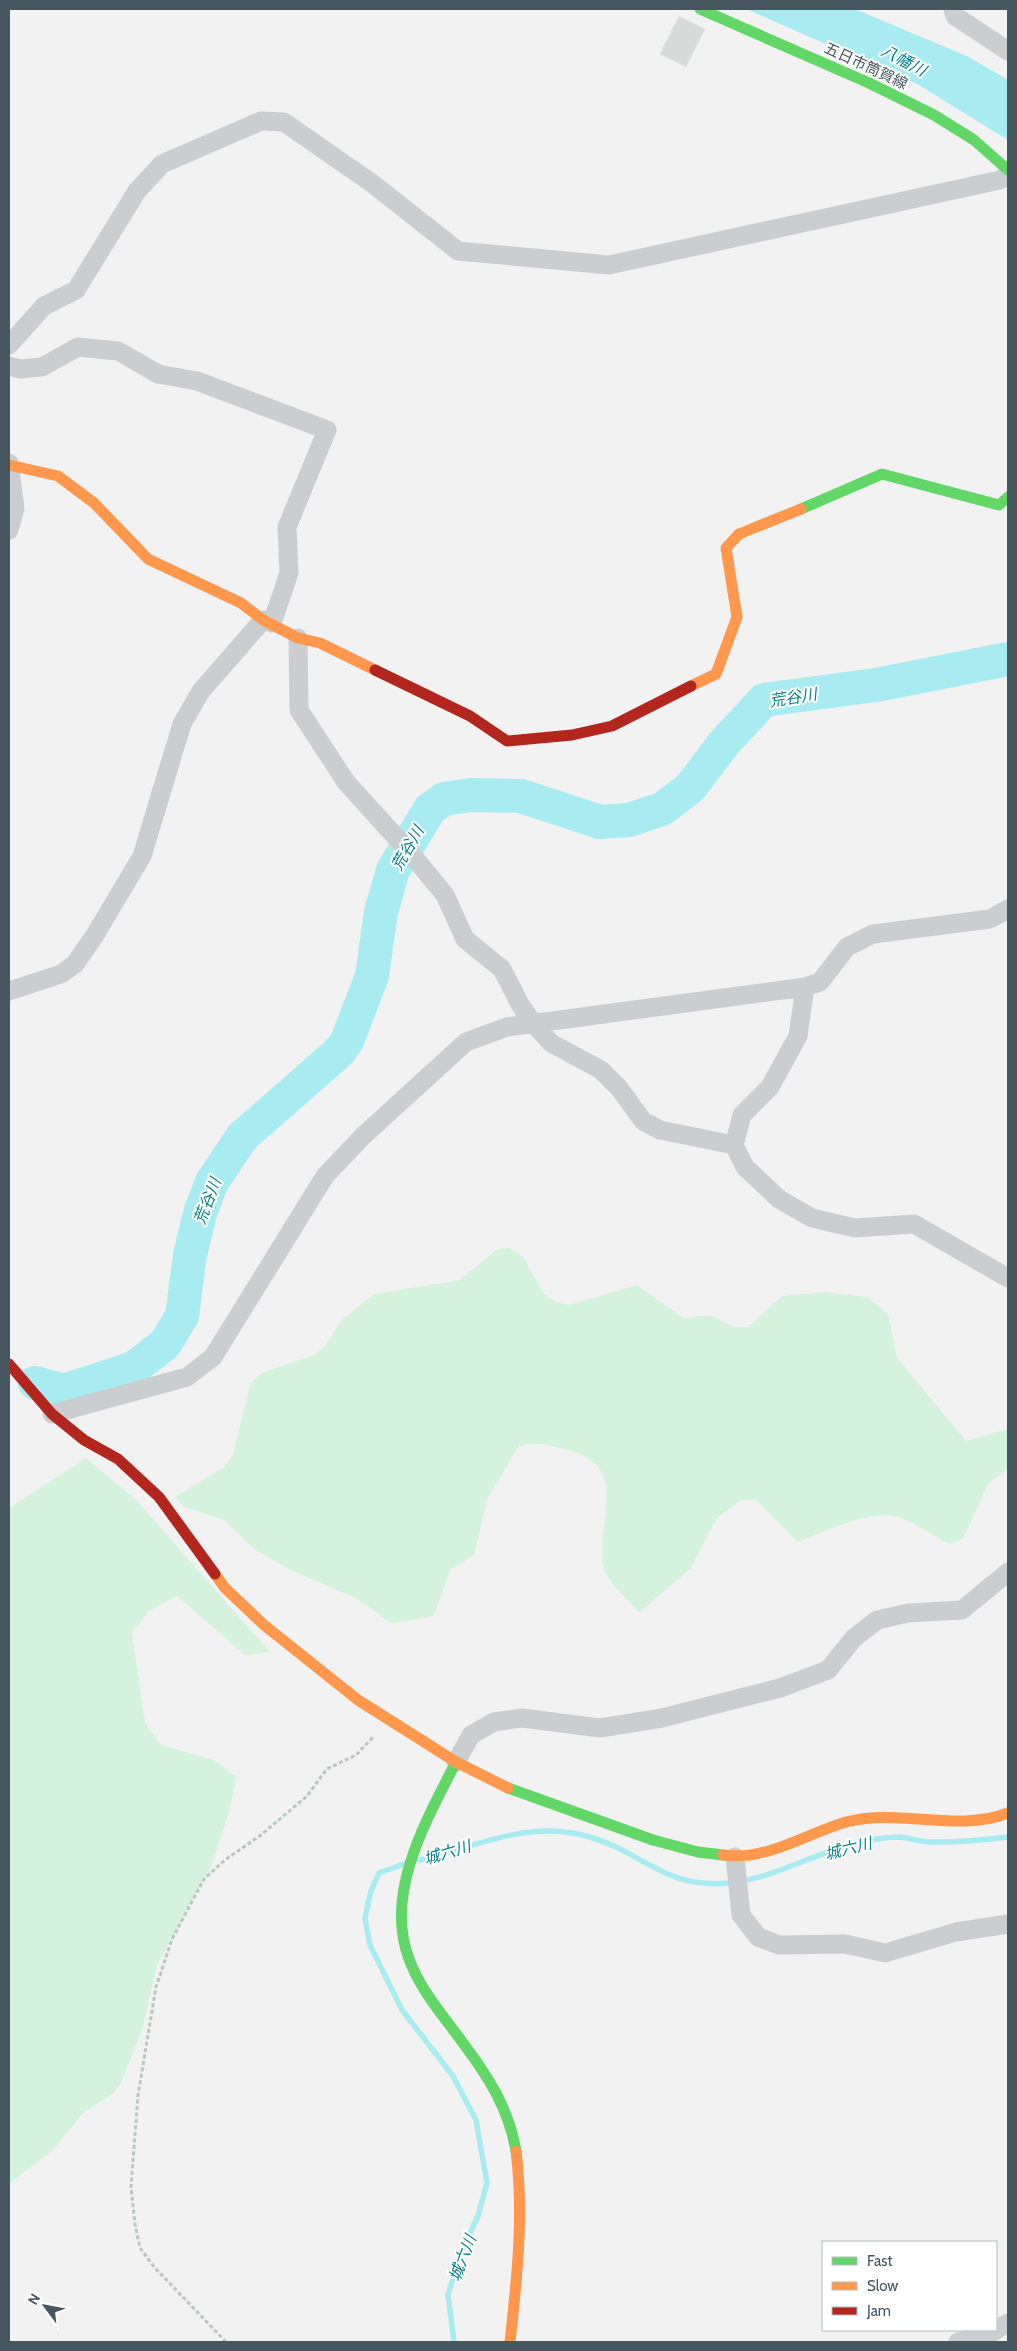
<svg xmlns="http://www.w3.org/2000/svg" width="1017" height="2351" font-family="Cabin,'Noto Sans JP',sans-serif">
<style>
.green{fill:#d5f2dd}
.water{fill:#a8ecf1}
.lines{fill:none;stroke-linecap:round;stroke-linejoin:round}
.stream{stroke:#a8ecf1;stroke-width:5.5}
.river{stroke:#a8ecf1;stroke-width:34}
.building{fill:#d8dada;stroke:#e3e4e5}
.path{stroke:#b9c7c1;stroke-width:3;stroke-dasharray:4 2.5;stroke-linecap:butt}
.street{stroke:#cbced1;stroke-width:19}
.fast{stroke:#63d668;stroke-width:11}
.slow{stroke:#ff974d;stroke-width:11}
.jam{stroke:#b3261e;stroke-width:11}
.labels{text-anchor:middle;stroke-width:4;stroke-linejoin:round;paint-order:stroke}
.street-label{font-size:15px;fill:#475760;stroke:#fff}
.water-label{font-size:16px;font-style:italic;fill:#07828d;stroke:#fff}
</style>
<rect width="100%" height="100%" fill="#f2f2f2"/>
<path class="green" d="M510,1248L523,1257L544,1294L556,1302L569,1305L637,1285L683,1318L710,1315L734,1327H748L782,1296L826,1292L867,1297L888,1314L897,1358L966,1441L1008,1429V1468L988,1484L963,1539L949,1544C933,1536 915,1522 898,1517C869,1509 825,1532 798,1542L756,1500H741L717,1518L690,1569L639,1613C628,1599 606,1582 603,1564C597,1516 631,1464 564,1449C548,1445 536,1441 519,1446L488,1497L474,1555L450,1570L434,1616L391,1623L356,1598L290,1570L254,1549L224,1520L184,1507L175,1497L224,1467L233,1455L250,1384L261,1373L314,1355L325,1346L342,1320L374,1294L460,1280L497,1249Z
M86,1458L137,1501L270,1652L245,1655L177,1596L149,1611L132,1633L145,1723L161,1745L214,1760L236,1777L230,1809L212,1864L157,1965L143,2027L121,2083L113,2094L84,2112L53,2150L9,2184V1508Z"/>
<path class="water" d="M746,9H855L969,57L1008,80V140L917,84Z"/>
<g class="lines">
<path class="stream" d="M420,1860C479,1846 528,1819 590,1837C644,1853 665,1889 728,1883C774,1879 813,1853 858,1843C870,1840 886,1837 899,1837C911,1838 924,1843 936,1842C961,1842 984,1840 1008,1837
M404,1864L379,1873L371,1891L365,1918L370,1945L402,2010L453,2076L476,2120L487,2183L478,2216L460,2255L448,2295L454,2342"/>
<path class="river" d="M35,1383L64,1391L134,1368L165,1344L182,1316L190,1255L201,1210L212,1182L242,1137L339,1052L347,1041L372,976L381,912L393,870L430,809L444,799L471,795L521,796L600,822L629,820L662,809L690,788L724,743L764,700L876,685L1008,659"/>
</g>
<path class="building" d="M679,16L705,29L686,67L660,54Z"/>
<g class="lines">
<path class="path" d="M226,2342L155,2268L140,2248L135,2224L131,2187L138,2095L156,1987L172,1939L204,1879L225,1860L261,1835L307,1796L327,1769L356,1755L374,1736"/>
<path class="street" d="M953,9L955,16L1008,51
M9,345L44,306L76,290L137,191L162,164L261,121L284,122L373,184L458,251L609,265L1000,180L1008,174
M9,366L20,369L42,367L78,347L118,351L158,374L197,381L327,430L287,527L289,573L272,623
M9,463L15,509L9,530
M298,638L299,710L346,782L413,856L445,895L465,939L502,969L521,1006L533,1023L551,1043L601,1070L619,1088L643,1121L660,1130L734,1145L745,1167L779,1199L812,1218L855,1228L914,1224L1008,1278
M9,991L61,974L75,964L95,935L142,856L182,724L201,691L263,620
M734,1145L742,1115L770,1087L798,1036L805,987
M52,1414L187,1377L213,1357L325,1176L363,1136L466,1042L507,1027L805,987L820,982L847,947L873,934L990,919L1008,909
M456,1762L471,1735L494,1722L522,1718L600,1728L662,1718L780,1688L828,1670L854,1638L877,1620L908,1613L962,1610L1008,1572
M735,1857L741,1915L758,1937L779,1945L845,1944L885,1953L956,1932L1008,1924
M958,2342L984,2337L1008,2323"/>
<path class="fast" d="M700,9L869,83L934,115L974,140L1008,170
M801,509L882,474L999,505L1008,497
M456,1762C427,1819 385,1891 408,1956C419,1989 443,2015 463,2043C488,2076 509,2109 516,2151
M508,1788L653,1840L698,1852L723,1855"/>
<path class="slow" d="M9,465L58,476L94,503L148,559L241,603L263,620L298,638L320,643L375,670
M691,686L716,674L737,617L726,548L739,534L801,509
M215,1574L225,1588L264,1625L358,1700L456,1762L508,1788
M723,1855C767,1861 805,1834 846,1822C899,1808 956,1833 1008,1813
M510,2342C517,2278 524,2215 516,2151"/>
<path class="jam" d="M375,670L470,716L507,741L572,735L612,726L691,686
M9,1364L52,1414L84,1440L118,1459L159,1497L215,1574"/>
</g>
<g class="labels">
<g class="street-label">
<text transform="translate(866 66) rotate(25)" y="5">五日市筒賀線</text>
</g>
<g class="water-label">
<text transform="translate(904 60) rotate(28)" y="6">八幡川</text>
<text transform="translate(793 697) rotate(-9)" y="6">荒谷川</text>
<text transform="translate(407 848) rotate(-60)" y="6">荒谷川</text>
<text transform="translate(207 1201) rotate(-69)" y="6">荒谷川</text>
<text transform="translate(848 1848) rotate(-14)" y="6">城六川</text>
<text transform="translate(447 1852) rotate(-17)" y="6">城六川</text>
<text transform="translate(462 2258) rotate(-69)" y="6">城六川</text>
</g>
</g>
<rect width="1017" height="2351" fill="none" stroke="#475760" stroke-width="20"/>
<rect x="822" y="2241" width="175" height="90" fill="#ffffff" stroke="#b5bcbf"/>
<rect x="832" y="2257" width="25" height="8" fill="#63d668" stroke="#b5bcbf"/>
<text x="867" y="2266" font-size="15" fill="#475760">Fast</text>
<rect x="832" y="2282" width="25" height="8" fill="#ff974d" stroke="#b5bcbf"/>
<text x="867" y="2291" font-size="15" fill="#475760">Slow</text>
<rect x="832" y="2307" width="25" height="8" fill="#b3261e" stroke="#b5bcbf"/>
<text x="867" y="2316" font-size="15" fill="#475760">Jam</text>
<g transform="translate(45 2306) rotate(302)" stroke="#ffffff" stroke-width="4" paint-order="stroke">
<path d="M0-4L9 19L0 12L-9 19Z" fill="#475760"/>
<text y="-8" font-size="14" font-weight="bold" text-anchor="middle" fill="#475760">N</text>
</g>
</svg>
